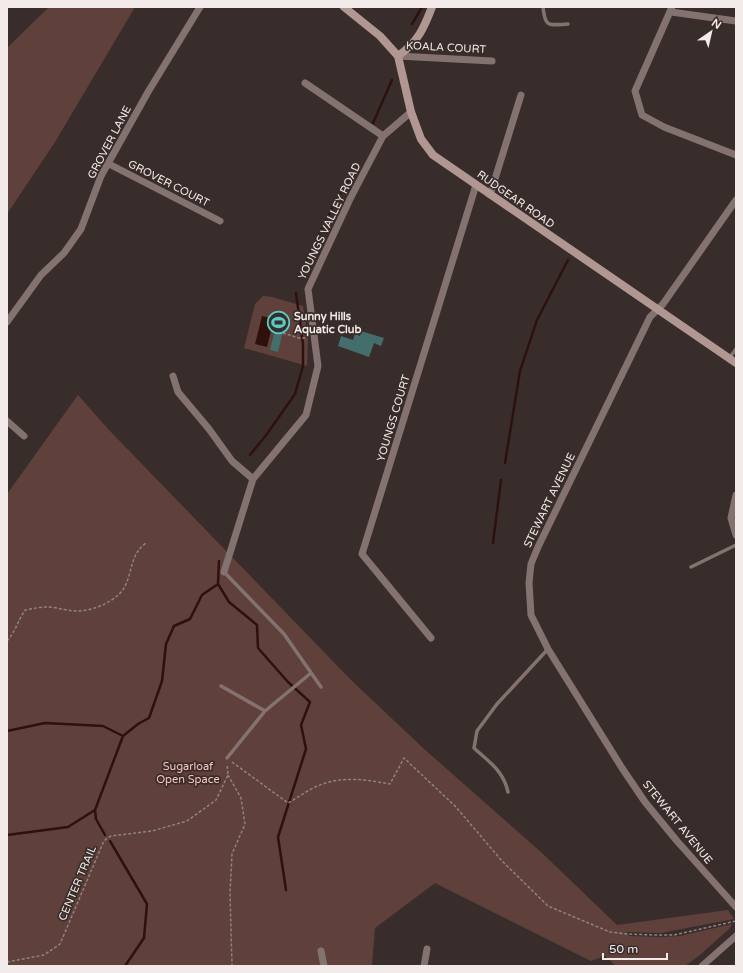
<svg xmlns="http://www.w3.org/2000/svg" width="743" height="973" font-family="'Varela Round',sans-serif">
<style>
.green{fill:#60403b}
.water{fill:#2e110d}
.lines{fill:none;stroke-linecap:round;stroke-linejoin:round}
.stream{stroke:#2e110d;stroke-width:2.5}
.building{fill:#436e6b}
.path{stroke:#8d8381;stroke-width:1.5;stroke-dasharray:3 2;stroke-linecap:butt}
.lane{stroke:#83726f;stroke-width:3.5}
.street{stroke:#83726f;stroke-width:7}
.secondary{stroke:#b19792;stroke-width:8}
.labels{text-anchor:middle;stroke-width:3.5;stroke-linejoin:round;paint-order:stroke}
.street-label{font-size:11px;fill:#f3ebe9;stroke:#392d2b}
.poi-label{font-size:11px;font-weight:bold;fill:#f3ebe9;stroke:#392d2b;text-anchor:start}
.park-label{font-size:11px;fill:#fbc6bd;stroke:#392d2b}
</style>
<rect width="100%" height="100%" fill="#392d2b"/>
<path class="green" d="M49,7H135L55,142L7,214V100L8,99L7,97V48Z
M263,296L272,297L303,306L308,337L307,366L244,348L255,304Z
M78,395L109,430L351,680L423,748L542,853L617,925L728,910L734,919L661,933L627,932L629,936L660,937L680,936L732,924L729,929L700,955L685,966H616L605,956L591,961L435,883L375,928L372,966H7V494Z"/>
<path class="water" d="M262,316L274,319L267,347L255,344Z"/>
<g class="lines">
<path class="stream" d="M412,24L422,7
M373,123L392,80
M298,278L334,204L351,176
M250,455L267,434L295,394L303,366V344L296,293
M505,463L520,371L537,320L568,260
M493,543L501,480
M218,584L229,602L257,625L258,648L288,682L310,702L301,725L306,749L278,837L286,890
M7,731L45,723L103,726L123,736
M123,736L138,724L149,718L162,681L166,644L174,626L190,619L202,595L218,584L219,561
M7,835L68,827L95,810
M105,835L96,819L95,810L123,736
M110,841L147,904L144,938L125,966"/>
</g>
<path class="building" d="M277,321L285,323L278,352L270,350Z
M361,331L384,338L381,346L374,343L369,357L338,346L341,336L353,340L355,334L360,336Z"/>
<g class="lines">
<path class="path" d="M283,333L299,338H306
M7,641C15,632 18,621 25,610C32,609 39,607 46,607C57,607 67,611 77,611C93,611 118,601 125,586C133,570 130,555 146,543
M232,762L288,803C299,797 310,788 323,784C343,776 369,780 390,784L404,758L456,807L502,861L548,906L610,932L627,934L653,935H674L736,921
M228,775L241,798L245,824L232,854L230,893L232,966
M7,962L44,955L60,944L103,843L106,839L111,836L152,831L187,821L216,800L228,775L227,764"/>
<path class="lane" d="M543,7C545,28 549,25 568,24
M730,357L736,349
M691,567L736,545
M224,572L284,634L321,687
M221,686L265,711L311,673
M227,758L265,711
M508,792C503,770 489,762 474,748L477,731L497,704L548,649"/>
<path class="street" d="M672,7L635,91L642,115L664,127L736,155
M671,12L736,21
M398,56L492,61
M305,83L383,136
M109,164L220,221
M490,195L521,95
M736,200L663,304L650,317L538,547L531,564L529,583L531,615L548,649L622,768L645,802L677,841L736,907
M7,322L41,275L64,253L81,229L101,176L148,92L200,7
M173,376L178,392L209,429L232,461L253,479
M7,421L24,436
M736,495L731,518L736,535
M224,572L253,479L306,415L318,366L308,289L350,199L383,136L411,112
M431,638L362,554L476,185
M321,951L324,966
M424,966L427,949
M702,966L736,936"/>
<path class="secondary" d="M344,7L380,36L398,56L411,112L421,139L433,155L736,363
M398,56C418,42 424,28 432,7"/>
</g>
<defs>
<symbol id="stadium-ring" viewBox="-11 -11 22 22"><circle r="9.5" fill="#392d2b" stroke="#55cec6" stroke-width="1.5"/><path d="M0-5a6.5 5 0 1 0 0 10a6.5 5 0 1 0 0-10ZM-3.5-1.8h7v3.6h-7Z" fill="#55cec6"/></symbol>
</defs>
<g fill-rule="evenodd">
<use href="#stadium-ring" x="266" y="310" width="25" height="25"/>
</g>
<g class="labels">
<g class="street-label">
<text transform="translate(446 47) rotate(3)" y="4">KOALA COURT</text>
<text transform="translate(109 142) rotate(-62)" y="4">GROVER LANE</text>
<text transform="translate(169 183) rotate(27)" y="4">GROVER COURT</text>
<text transform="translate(516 199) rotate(35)" y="4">RUDGEAR ROAD</text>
<text transform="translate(329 221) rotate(-64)" y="4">YOUNGS VALLEY ROAD</text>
<text transform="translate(393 418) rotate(-73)" y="4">YOUNGS COURT</text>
<text transform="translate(549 500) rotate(-64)" y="4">STEWART AVENUE</text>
<text transform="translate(678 822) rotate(51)" y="4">STEWART AVENUE</text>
<text transform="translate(77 883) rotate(-67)" y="4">CENTER TRAIL</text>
</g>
<g class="poi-label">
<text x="294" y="320">Sunny Hills<tspan x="294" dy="13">Aquatic Club</tspan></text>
</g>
<g class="park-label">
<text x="188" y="770">Sugarloaf<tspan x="188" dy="13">Open Space</tspan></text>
</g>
</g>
<rect width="743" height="973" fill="none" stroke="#f3ebe9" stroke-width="16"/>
<g transform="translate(711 32) rotate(34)" stroke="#392d2b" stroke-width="3" paint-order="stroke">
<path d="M0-3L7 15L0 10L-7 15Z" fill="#f3ebe9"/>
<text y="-6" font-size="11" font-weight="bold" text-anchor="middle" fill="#f3ebe9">N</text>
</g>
<path d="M603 953v6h64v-6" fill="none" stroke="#f3ebe9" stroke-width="2"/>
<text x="609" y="953" font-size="12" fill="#f3ebe9" stroke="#392d2b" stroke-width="3" paint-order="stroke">50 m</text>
</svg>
